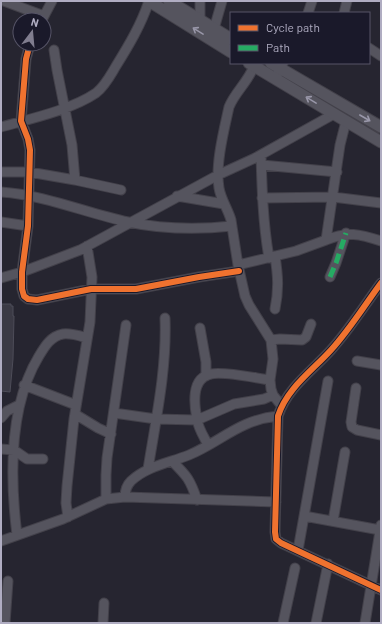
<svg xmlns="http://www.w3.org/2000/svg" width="382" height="624" font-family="Barlow,sans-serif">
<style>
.building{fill:#3b3a45;stroke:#4d4c58}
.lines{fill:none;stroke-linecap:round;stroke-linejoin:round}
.minor-casing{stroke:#43414a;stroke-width:11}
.tertiary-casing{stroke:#43414a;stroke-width:13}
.minor{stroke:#55545e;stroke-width:9}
.tertiary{stroke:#55545e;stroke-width:11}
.quiet{stroke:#26ab63;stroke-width:5;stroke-dasharray:10 5;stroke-linecap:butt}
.cycleway-casing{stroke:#1a192a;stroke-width:8}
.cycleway{stroke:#ef722f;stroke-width:6}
.oneway{stroke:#9997a9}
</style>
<rect width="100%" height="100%" fill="#262530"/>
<path class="building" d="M1,304H11V306H13V316H14L13,359L10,392L1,391Z"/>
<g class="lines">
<defs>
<path id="minor" d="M4,1L44,16
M200,1V21
M308,13L312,1
M344,13L347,1
M42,20L52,1
M214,29L222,1
M30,44L26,59L21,121L28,139L30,150L28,226L22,272V289L24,296L28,299L37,300L91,289H136L199,277L239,271
M369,48L381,56
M54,50L57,70L72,145L75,180
M254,66C248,82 235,92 229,107C224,130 215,165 219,188C221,200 228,209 231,220L238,265L245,296L249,305L271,340L273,359L270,380L271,389L273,395L281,405
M275,79L283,63
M1,127C30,119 71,110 96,93C105,86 110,76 116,66C129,45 141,25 149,1
M261,155C262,189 263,223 269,258
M262,165L337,172
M1,172H29L75,180L121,190
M1,192C45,195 86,213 128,222C162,229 197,230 232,226
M177,196L224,204
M262,198L333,197L381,203
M1,222L28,226
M326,240C347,231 360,234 381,241
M275,256C278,276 279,289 275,309
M238,265L296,251L326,240L340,145L346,121
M330,277L336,263L346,233
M1,278L22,272L80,250L218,175L255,158L334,114
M381,283C364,306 350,329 331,350C312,371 287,388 278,416L275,532L276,539L281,543L381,590
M200,328L206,362V376
M271,340L280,339L302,340L306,337L311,324
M357,361L381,365
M24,385L76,405
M356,388L351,422L352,427L357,430L381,435
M114,413L156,419L197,420L234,404L264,399L273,395
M75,414L98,428L111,434
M1,418L7,411L19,405
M208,445C204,437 198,428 197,419C194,404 191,378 211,374C224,371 255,378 270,380
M1,449L14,450L27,459H43
M172,461C187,476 190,479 197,500
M148,469C156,419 167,368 165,318
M125,497C125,491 126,486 131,481C147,466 169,463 189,455C222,441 239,420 278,416
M106,499V475L107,458L126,325
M304,516L380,530
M68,517L66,503L67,486L74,419L90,322L92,277L87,246
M333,521L345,452
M17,535C10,478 8,407 39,356C45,346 51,336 63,334C71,333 80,336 87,338
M1,541L63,519L106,499L125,497L276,502
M298,550L328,381
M5,623L8,581
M103,623L104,603
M283,623L295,568
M316,623L328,564
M365,623L381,525"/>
<path id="tertiary" d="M149,1L231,52
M169,1L231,39
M249,63L381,142
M271,63L381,127"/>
</defs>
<use href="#minor" class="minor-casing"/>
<use href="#tertiary" class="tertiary-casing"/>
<use href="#minor" class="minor"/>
<use href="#tertiary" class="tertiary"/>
<path class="quiet" d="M330,277L336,263L346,233"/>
<defs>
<path id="cycleway" d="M30,44L26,59L21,121L28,139L30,150L28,226L22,272V289L24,296L28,299L37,300L91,289H136L199,277L239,271
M381,283C364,306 350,329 331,350C312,371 287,388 278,416L275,532L276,539L281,543L381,590"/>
</defs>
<use href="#cycleway" class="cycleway-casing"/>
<use href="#cycleway" class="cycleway"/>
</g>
<defs><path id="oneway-shaft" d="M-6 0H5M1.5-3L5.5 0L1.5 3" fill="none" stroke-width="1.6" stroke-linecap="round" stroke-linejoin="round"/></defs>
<g class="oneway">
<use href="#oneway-shaft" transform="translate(198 31) rotate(-148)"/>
<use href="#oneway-shaft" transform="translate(311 100) rotate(-149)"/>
<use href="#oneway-shaft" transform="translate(365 118) rotate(30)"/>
</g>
<rect width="382" height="624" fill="none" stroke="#b0adc2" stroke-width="4"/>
<rect x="230" y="12" width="140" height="52" fill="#1a192a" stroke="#565467"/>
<rect x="238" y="25" width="20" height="6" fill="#ef722f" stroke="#565467"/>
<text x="266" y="32" font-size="12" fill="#b0adc2">Cycle path</text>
<rect x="238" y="45" width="20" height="6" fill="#26ab63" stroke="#565467"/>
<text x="266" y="52" font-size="12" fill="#b0adc2">Path</text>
<g transform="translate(32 32) rotate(16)"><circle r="19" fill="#1a192a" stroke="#565467"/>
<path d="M0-3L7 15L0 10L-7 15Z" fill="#807d8f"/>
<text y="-6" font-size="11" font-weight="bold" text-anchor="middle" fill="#b0adc2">N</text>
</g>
</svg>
